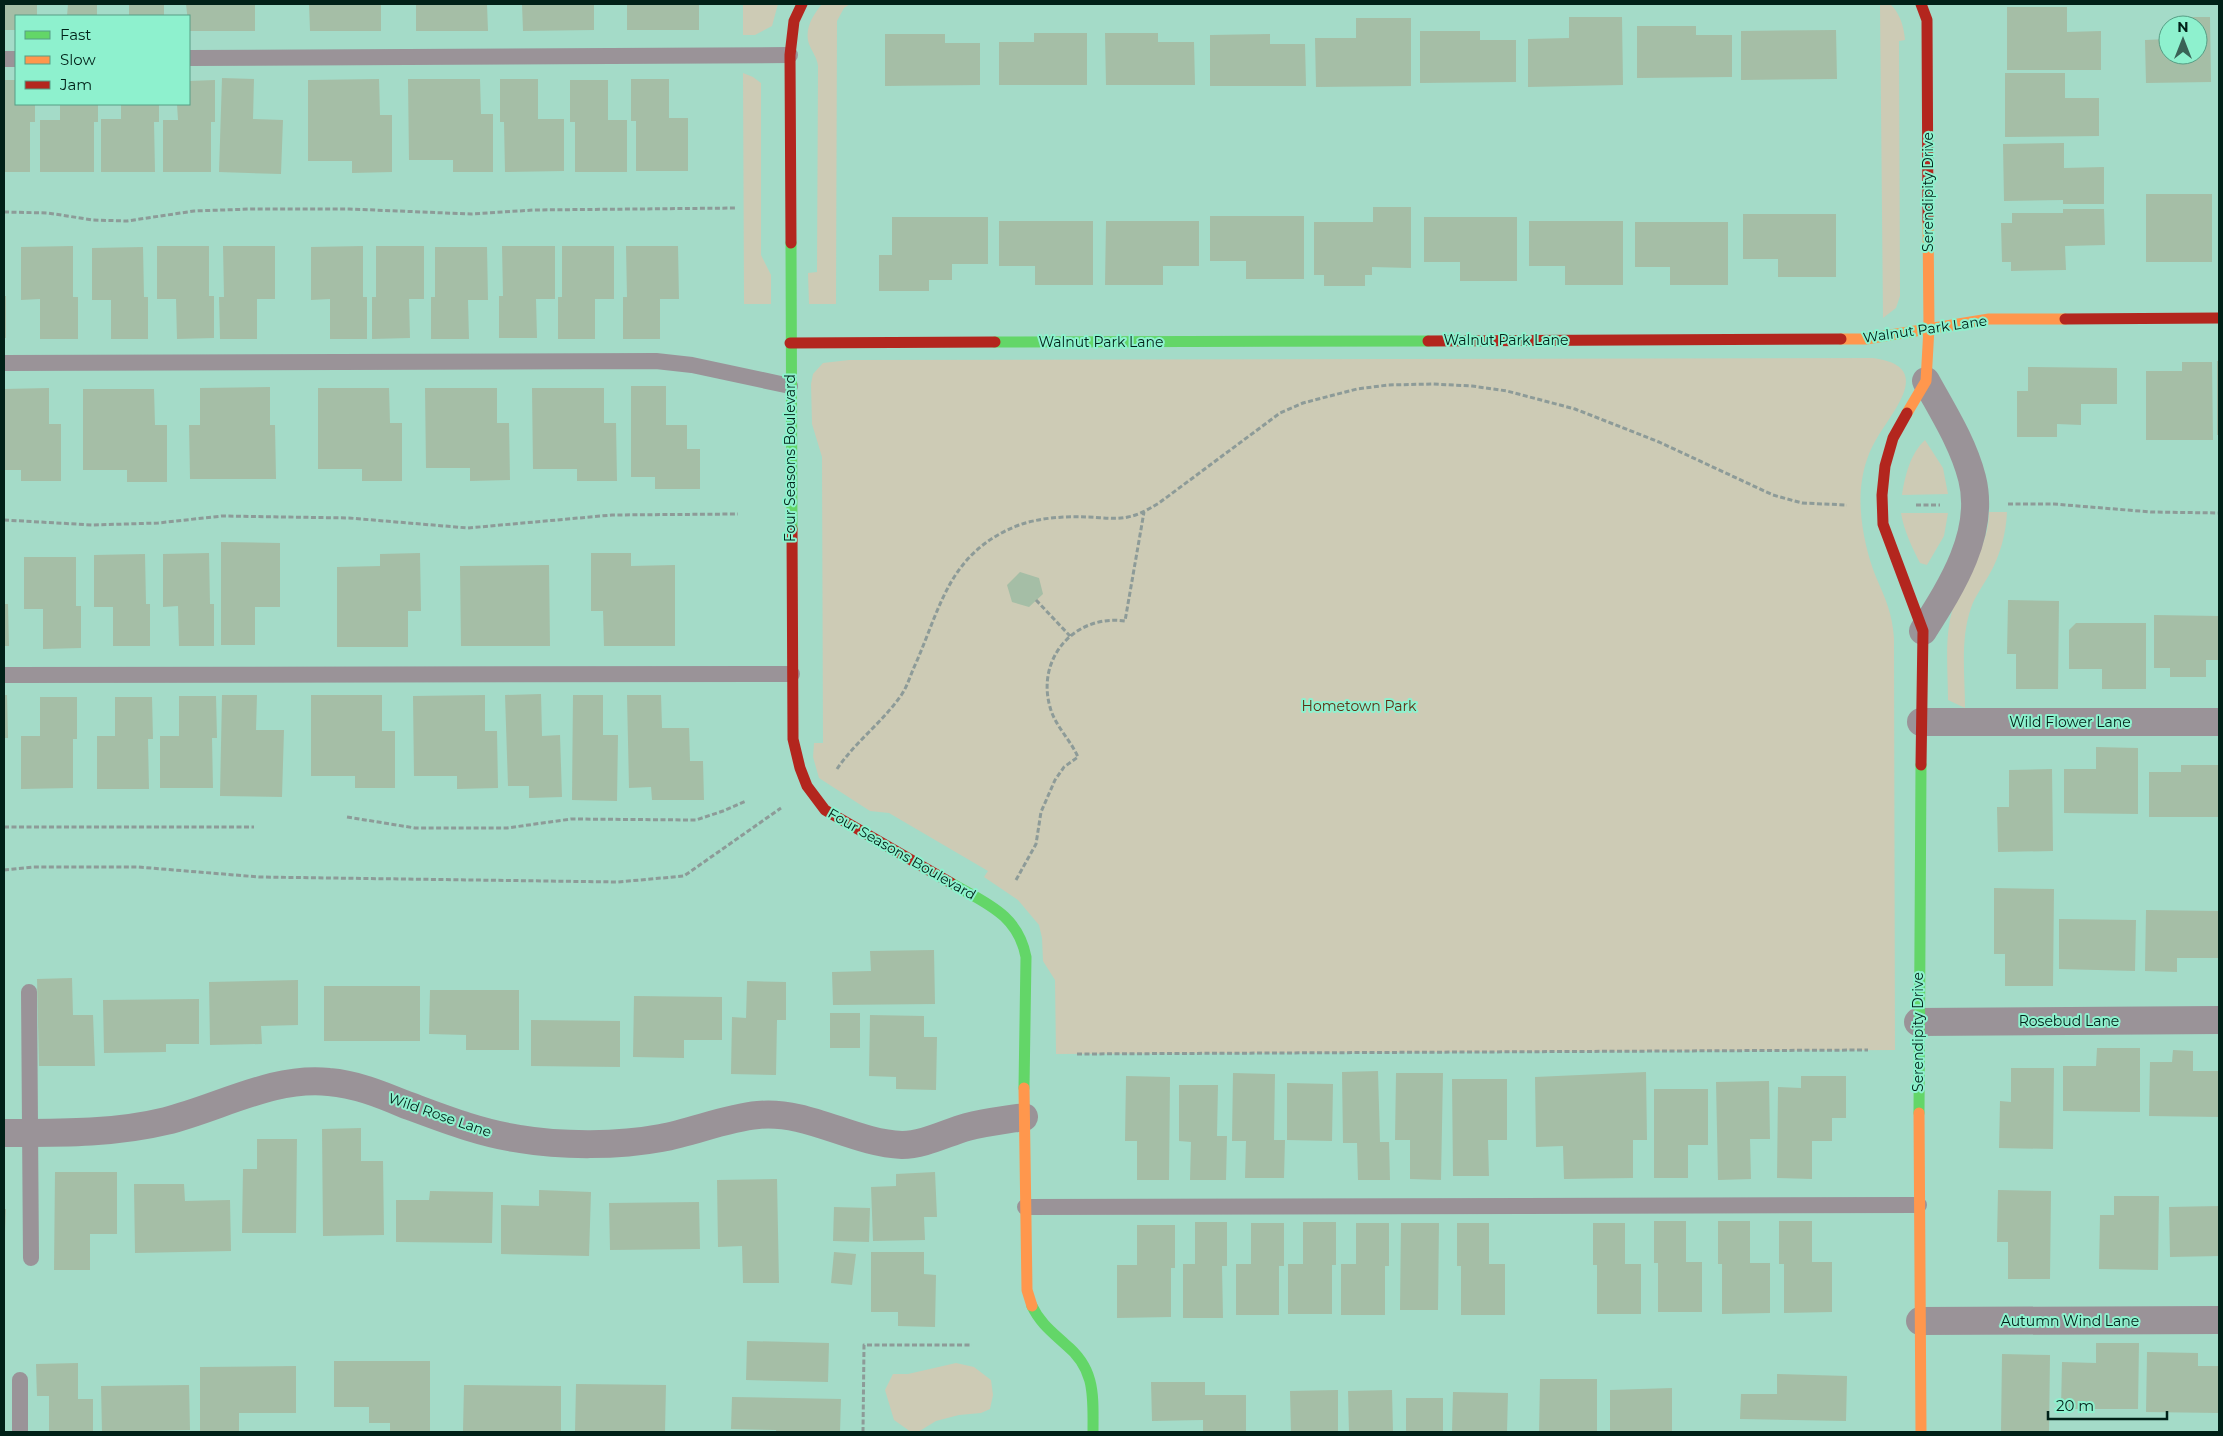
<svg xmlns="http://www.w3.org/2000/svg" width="2223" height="1436" font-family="Montserrat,sans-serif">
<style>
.green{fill:#cdcbb5}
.building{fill:#a5bea6}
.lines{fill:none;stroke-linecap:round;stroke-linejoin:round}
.path{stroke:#8d9b98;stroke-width:3;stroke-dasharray:5 2.5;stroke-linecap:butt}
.lane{stroke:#9a9398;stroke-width:16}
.street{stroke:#9a9398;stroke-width:28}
.fast{stroke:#63d668;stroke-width:11}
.slow{stroke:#ff974d;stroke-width:11}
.jam{stroke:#b3261e;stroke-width:11}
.labels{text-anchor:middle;stroke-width:4;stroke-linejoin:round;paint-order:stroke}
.street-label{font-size:14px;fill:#012118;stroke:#8ef1ce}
.park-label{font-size:14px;fill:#5e2f13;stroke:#8ef1ce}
</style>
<rect width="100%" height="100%" fill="#a4dbc8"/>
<path class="green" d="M743,4H778L772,26L755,35H743Z
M822,4H850L844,8L837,21L836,304H809L808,273L817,272L818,66C817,57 812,52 809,44C804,29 813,15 822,4Z
M1880,4H1890C1900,13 1904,27 1905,40L1899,41L1900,296L1896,308L1883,318Z
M743,73L753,77L761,83V255L771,275V304H744Z
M1873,358C1934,366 1895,408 1877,438C1869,451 1864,466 1862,480C1857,510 1865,550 1876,577C1886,600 1892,613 1894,638L1895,1050L1056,1054L1055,980L1043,961L1042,938L1039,925L1018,900L984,877L988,871L889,813L870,811L819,778L813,757L814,743H823L822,457L812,424L811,384L813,374L823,363L849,360Z
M1925,440L1943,468L1948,494L1902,495C1905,476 1910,454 1925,440Z
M1989,512H2007C2006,534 2000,556 1989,575C1983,586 1975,596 1971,608C1960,639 1965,676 1965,708L1948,700C1948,670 1944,636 1953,608C1964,575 1989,548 1989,512Z
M1901,513H1948L1944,536L1927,565L1920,563C1912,547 1904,531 1901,513Z
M956,1363L974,1367L991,1380L993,1395L990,1409L981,1413L959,1415L936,1421L918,1432H911L894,1420L885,1390L893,1374H908Z"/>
<path class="building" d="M4,4H37V16H16V30H4Z
M68,4H97V16H67Z
M129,4H164V16H129Z
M186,4H255V31H189Z
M309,4H381V31H310Z
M416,4H487L488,31H416Z
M522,4H594V30L523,31Z
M627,4H699V30H627Z
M2007,7H2067V32L2101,31V70H2007Z
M1569,17H1622L1623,85L1528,87V39L1569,38Z
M2178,17H2210L2211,82L2146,83L2145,40L2168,39V55H2198V25H2179Z
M1356,18H1411V86L1316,87L1315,38H1356Z
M1637,26H1696V35H1732V77L1637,78Z
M1836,30L1837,79L1741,80V31Z
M1420,31H1480V40H1516V82L1420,83Z
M1034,33H1087V85H999V42H1034Z
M1105,33H1158V42H1194L1195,85H1106Z
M885,34H945V43H980V85L885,86Z
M1270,34V44H1305L1306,86H1210V35Z
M2005,73H2065V98H2099V136L2005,137Z
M222,78L254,79L253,119L283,120L281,174L219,172Z
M379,79L380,115H392V172L352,173V161H308V80Z
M408,79H480L481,114H493V172H453V160H409Z
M500,79H538V119H564V171L505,172L504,122H500Z
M631,79H669V118H688V171H636V121H631Z
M4,80H16V104H35V122H30V172H4Z
M215,80V122H211V172H163V120H178L177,104H189V81Z
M570,80H608V120H627V172H575V122H570Z
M60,104H98V122H94V172H40V120H60Z
M121,104H159V122H154L155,172H101V119H121Z
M2064,143V168L2104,167V204H2063V200L2004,201L2003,144Z
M2146,194H2212V262H2146Z
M1373,207H1411V268L1372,267V275H1365V286H1324V275H1314V222H1373Z
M2063,209H2104L2105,245L2065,246L2066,270L2011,271V262H2002L2001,223H2012V213H2063Z
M1743,214H1836V277H1778V259H1743Z
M1210,216H1304V279H1246V261H1210Z
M892,217H988V264H952V280H929V291H879V255H892Z
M1424,217H1517V281H1460V262H1424Z
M999,221H1093V285H1035V266H999Z
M1106,221H1199V266H1163V285H1105Z
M1529,221H1623V285H1565V266H1529Z
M1635,222H1728V285H1670V267H1635Z
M73,246V297H78V339H40V299L21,300V247Z
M157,246H209V296H214V338L177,339L176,299H157Z
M223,246H275V299H257V339H220L219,297H224Z
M363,246V297H367V339H330V299L311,300V247Z
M376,246H424V299H409L410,338L372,339V297H376Z
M502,246H555V299H536L537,338H499V296H503Z
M562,246H614V299H595V339H558V297H562Z
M626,246H678L679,299H660V339H623V297H627Z
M143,247L144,297H148V339H111V300H92V248Z
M435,247H487L488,300H468L469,339H431V297H435Z
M4,296H6V338H4Z
M2217,361H2219V435H2217Z
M2182,362H2212L2213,440H2146V371H2182Z
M2028,367L2117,368V404H2081V425L2057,424V437H2017V391H2028Z
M631,386H666V425H687V449H700V489H655V477H631Z
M270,387V425H275L276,479H190L189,425H200V388Z
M49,388V424H61V481H21V470H4V389Z
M318,388H389L390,423H402V481H362V469H318Z
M425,388H497V423H509L510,480L470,481V468H426Z
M532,388H604V423H616L617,481H577V469H533Z
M83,389H154L155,425H167V482H127V470H83Z
M221,542L280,543V607H255V645H221Z
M209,553L210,604H214V646H179L178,606L163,607V554Z
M420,553L421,611H408V647H337V567L380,566V554Z
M591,553H631V566L675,565V646H604L603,611H591Z
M145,554L146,604H150V646H113V607H94V555Z
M24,557H76V606H81V648L43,649V609H24Z
M549,565L550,646H461L460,566Z
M1020,572L1039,578L1043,594L1029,607L1012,602L1007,585Z
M2008,600L2059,601L2058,689H2016V654H2007Z
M4,604H8L9,646H4Z
M2154,615L2219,616V660H2206V677H2170V668H2154Z
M2076,623H2146V689H2102V669H2069V630Z
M541,694L542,736L560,735L562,797L529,798V786H508L505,695Z
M4,695H7L8,738H4Z
M222,695H257L256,730H284L282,797L220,796Z
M311,695H382V731H395V788H355V776H311Z
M485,695V731H497L498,788L457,789V776H414L413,696Z
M573,695H603V735H618L617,801L572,800Z
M627,695H661L662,728H689L690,761H703L704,800H652L651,787L629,788Z
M179,696H216L217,738H212L213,788H160V736H179Z
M40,697H77V739H73V788L21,789V736H40Z
M115,697H152L153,739H148L149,789H97V736H115Z
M2096,747L2138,748V814L2064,813V769H2096Z
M2181,765H2219V817H2149V772H2181Z
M2052,769L2053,851L1998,852L1997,807H2009V770Z
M1994,888L2054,889L2053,986H2005V954H1994Z
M2146,910L2219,911V958H2177V972L2145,971Z
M2059,919L2136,920L2135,971L2059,969Z
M934,950L935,1004L833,1005L832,972L871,971L870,951Z
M72,978L73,1015H93L95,1066H39L37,979Z
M298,980V1025L261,1026L262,1044L210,1045L209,982Z
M747,981L786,982V1020H777L776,1075L731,1074L732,1017L746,1018Z
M324,986H420V1041H324Z
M430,990H519V1050H466V1035L429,1034Z
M634,996L722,997V1040H684V1058L633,1057Z
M199,999V1044H166V1052L104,1053L103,1000Z
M830,1013H860V1048H830Z
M870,1015L924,1016V1037H937L936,1090L896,1089V1077L869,1076Z
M531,1020L620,1021V1067L531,1066Z
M2097,1048H2140V1112L2063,1111V1066H2096Z
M2173,1050L2193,1051V1071H2219V1117L2149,1116L2150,1062H2172Z
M2011,1068H2054L2053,1149L1999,1148L2000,1101L2011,1102Z
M1378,1071L1380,1142H1389L1390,1180H1358L1357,1143H1343L1342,1072Z
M1646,1072L1647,1140H1633V1178L1564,1179L1563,1146L1536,1147L1535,1077Z
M1233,1073L1275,1074L1274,1140H1285L1284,1178H1245L1246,1141H1232Z
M1396,1073H1443L1441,1180L1410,1179V1140H1395Z
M1126,1076L1170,1077L1169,1180H1137V1141H1125Z
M1801,1076H1846V1118H1832V1141H1812V1179L1777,1178L1778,1087L1801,1088Z
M1452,1079H1507V1140H1488L1489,1176H1453Z
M1769,1081L1770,1139H1750L1751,1179L1718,1180L1716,1082Z
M1287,1083L1333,1084L1332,1141L1287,1140Z
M1179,1085H1218L1217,1136H1227L1226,1180H1190L1191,1142L1179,1141Z
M1654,1089H1708V1145H1688V1178H1654Z
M361,1128V1161H383L384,1235L323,1236L322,1129Z
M257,1139H297L296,1233H242L243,1169H257Z
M55,1172H117V1234H90V1270H54Z
M935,1172L937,1217H924L925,1240L873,1241L871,1187L896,1186V1174Z
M777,1179L779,1283H743L742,1246L718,1247L717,1180Z
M134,1184H184L185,1201L230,1200L231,1251L135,1253Z
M539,1190L591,1192L589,1256L501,1254V1205L539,1206Z
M1998,1190L2051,1191L2050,1279H2008V1242H1997Z
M430,1191L493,1192L492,1243L396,1242V1200H429Z
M2114,1196H2159L2158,1270L2099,1269L2100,1215H2114Z
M699,1202L700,1249L610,1250L609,1203Z
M2219,1206V1256L2170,1257L2169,1207Z
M834,1207L870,1208L869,1242L833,1241Z
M4,1209H6L5,1232H4Z
M1654,1221H1686V1262H1702V1312H1658V1263H1654Z
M1718,1221H1750V1263H1770V1313L1722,1314V1264H1718Z
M1779,1221H1812V1262H1832V1312L1784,1313V1264H1779Z
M1195,1222H1227V1266H1222L1223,1318H1183V1264H1195Z
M1303,1222H1336V1265H1332V1314H1288V1264H1303Z
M1251,1223H1284V1266H1279V1315H1236V1264H1251Z
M1356,1223H1389V1266H1385V1315H1341V1264H1356Z
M1401,1223H1439L1438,1310H1400Z
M1457,1223H1489V1264H1505V1315H1461V1266H1457Z
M1593,1223H1625V1264H1641V1314H1597V1265H1593Z
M1137,1225H1175V1268H1171V1317L1117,1318V1265H1137Z
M834,1252L856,1254L852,1285L831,1283Z
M871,1252H924V1274L936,1275L935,1327L898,1326V1312H871Z
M747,1341L829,1343L828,1382L746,1380Z
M2096,1343H2139L2138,1409H2061L2062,1362L2096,1363Z
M2147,1352L2198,1353V1366H2219V1413L2146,1412Z
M2002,1354L2050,1355L2049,1432H2001Z
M334,1361H430V1432H390V1423H369V1407H334Z
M78,1363V1399H93V1432H49V1396H37L36,1364Z
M296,1366V1413H239V1431L200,1432V1367Z
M1777,1374L1847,1376L1846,1421L1740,1419L1741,1394H1777Z
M1540,1379H1597V1432H1539Z
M1151,1382H1205V1395H1246V1432H1203V1420L1152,1421Z
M576,1384L666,1385L665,1432H575Z
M189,1385L190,1430L102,1432L101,1386Z
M464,1385L561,1386V1432L463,1431Z
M1672,1388V1432H1610V1390Z
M1338,1390V1432H1291L1290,1391Z
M1392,1390L1393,1432H1349L1348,1391Z
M1453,1392L1508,1393L1507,1432H1452Z
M732,1397L841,1399L840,1432H776V1430L731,1429Z
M1406,1398H1443V1432H1406Z"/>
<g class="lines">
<path class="path" d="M4,212L48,213L93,220L127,221L194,211L251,209H349L471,214L534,210L737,208
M2008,504H2054L2151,512L2219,513
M1916,505H1940
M4,520L93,525L158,523L222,516L349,518L468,528L612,515L738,514
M1036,600L1070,636
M837,769C855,742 883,722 902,694C908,685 911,673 916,663C942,603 950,552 1019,525C1039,518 1064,516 1086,517C1100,517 1114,520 1128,517C1139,515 1149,509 1159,503L1280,413L1303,403L1357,389L1388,385L1432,384L1472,386L1507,391L1575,409L1659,442L1773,495L1802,503L1847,505
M347,817L415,828H507L571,819L696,820L723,811L746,801
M4,827H254
M4,870L33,867H138L259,877L618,882L684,876L781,808
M1016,880L1036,844L1041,812L1055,780L1064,767L1078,757C1070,739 1055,726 1050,707C1036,658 1075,614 1125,621L1144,512
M1077,1054L1868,1050
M863,1432L864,1345H972"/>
<path class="lane" d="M189,58L790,55
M4,59H16
M4,363L656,361L692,365L790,386
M4,675L792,674
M29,992L31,1258
M1025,1207L1919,1205
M20,1432V1380"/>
<path class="street" d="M1923,631C1951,587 1986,533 1972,478C1963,443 1943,412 1926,381
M1921,722H2219
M1918,1022L2219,1020
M4,1133C58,1133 113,1134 166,1121C219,1108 273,1076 329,1082C355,1084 380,1094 404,1104C442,1118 479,1133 520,1139C561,1146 619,1146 661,1138C694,1132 725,1118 758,1115C808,1110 853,1143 902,1145C924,1145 946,1133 967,1127C986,1122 1006,1120 1024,1117
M1920,1321L2219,1320"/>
<path class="fast" d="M791,243L792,529
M995,342L1428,341
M951,883C985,903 1018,914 1026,957L1024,1088
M1919,1113L1921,765
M1032,1306C1040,1323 1052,1332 1065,1344C1096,1369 1093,1396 1093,1432"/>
<path class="slow" d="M1841,339H1866L1989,319H2065
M1907,413L1926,381L1929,328L1928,221
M1024,1088L1027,1290L1032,1306
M1919,1113L1921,1432"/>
<path class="jam" d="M1921,4L1927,20L1928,221
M791,243L790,55L794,21L802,4
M2065,319L2219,318
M1428,341L1841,339
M790,343L995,342
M1907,413L1893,438L1885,466L1882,495L1883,524L1923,631L1921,765
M792,529L793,739L800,768L807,786L825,810L951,883"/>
</g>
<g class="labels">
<g class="street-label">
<text transform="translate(1928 192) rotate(-90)" y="5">Serendipity Drive</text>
<text transform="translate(1925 329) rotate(-8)" y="5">Walnut Park Lane</text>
<text x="1506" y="345">Walnut Park Lane</text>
<text x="1101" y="347">Walnut Park Lane</text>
<text transform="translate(790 458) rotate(-90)" y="5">Four Seasons Boulevard</text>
<text x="2070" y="727">Wild Flower Lane</text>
<text transform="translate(902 854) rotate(30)" y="5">Four Seasons Boulevard</text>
<text x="2069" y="1026">Rosebud Lane</text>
<text transform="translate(1918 1032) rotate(-90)" y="5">Serendipity Drive</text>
<text transform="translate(440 1115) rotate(19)" y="5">Wild Rose Lane</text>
<text x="2070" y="1326">Autumn Wind Lane</text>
</g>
<g class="park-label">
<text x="1359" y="711">Hometown Park</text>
</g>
</g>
<rect width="2223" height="1436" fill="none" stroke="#012118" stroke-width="10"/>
<rect x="15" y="15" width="175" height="90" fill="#8ef1ce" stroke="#569e85"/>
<rect x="25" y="31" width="25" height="8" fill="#63d668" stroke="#569e85"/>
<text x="60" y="40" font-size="15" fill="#012118">Fast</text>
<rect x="25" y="56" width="25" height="8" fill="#ff974d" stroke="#569e85"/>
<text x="60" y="65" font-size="15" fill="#012118">Slow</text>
<rect x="25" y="81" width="25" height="8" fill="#b3261e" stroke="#569e85"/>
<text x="60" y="90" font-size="15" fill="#012118">Jam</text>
<g transform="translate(2183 40)"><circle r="24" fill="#8ef1ce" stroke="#569e85"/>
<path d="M0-4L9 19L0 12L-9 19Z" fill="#3a6256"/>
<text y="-8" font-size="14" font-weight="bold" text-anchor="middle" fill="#012118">N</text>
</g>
<path d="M2048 1411v8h119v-8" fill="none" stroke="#012118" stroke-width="2.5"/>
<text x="2056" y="1411" font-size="15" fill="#012118" stroke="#8ef1ce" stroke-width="4" paint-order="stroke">20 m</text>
</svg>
